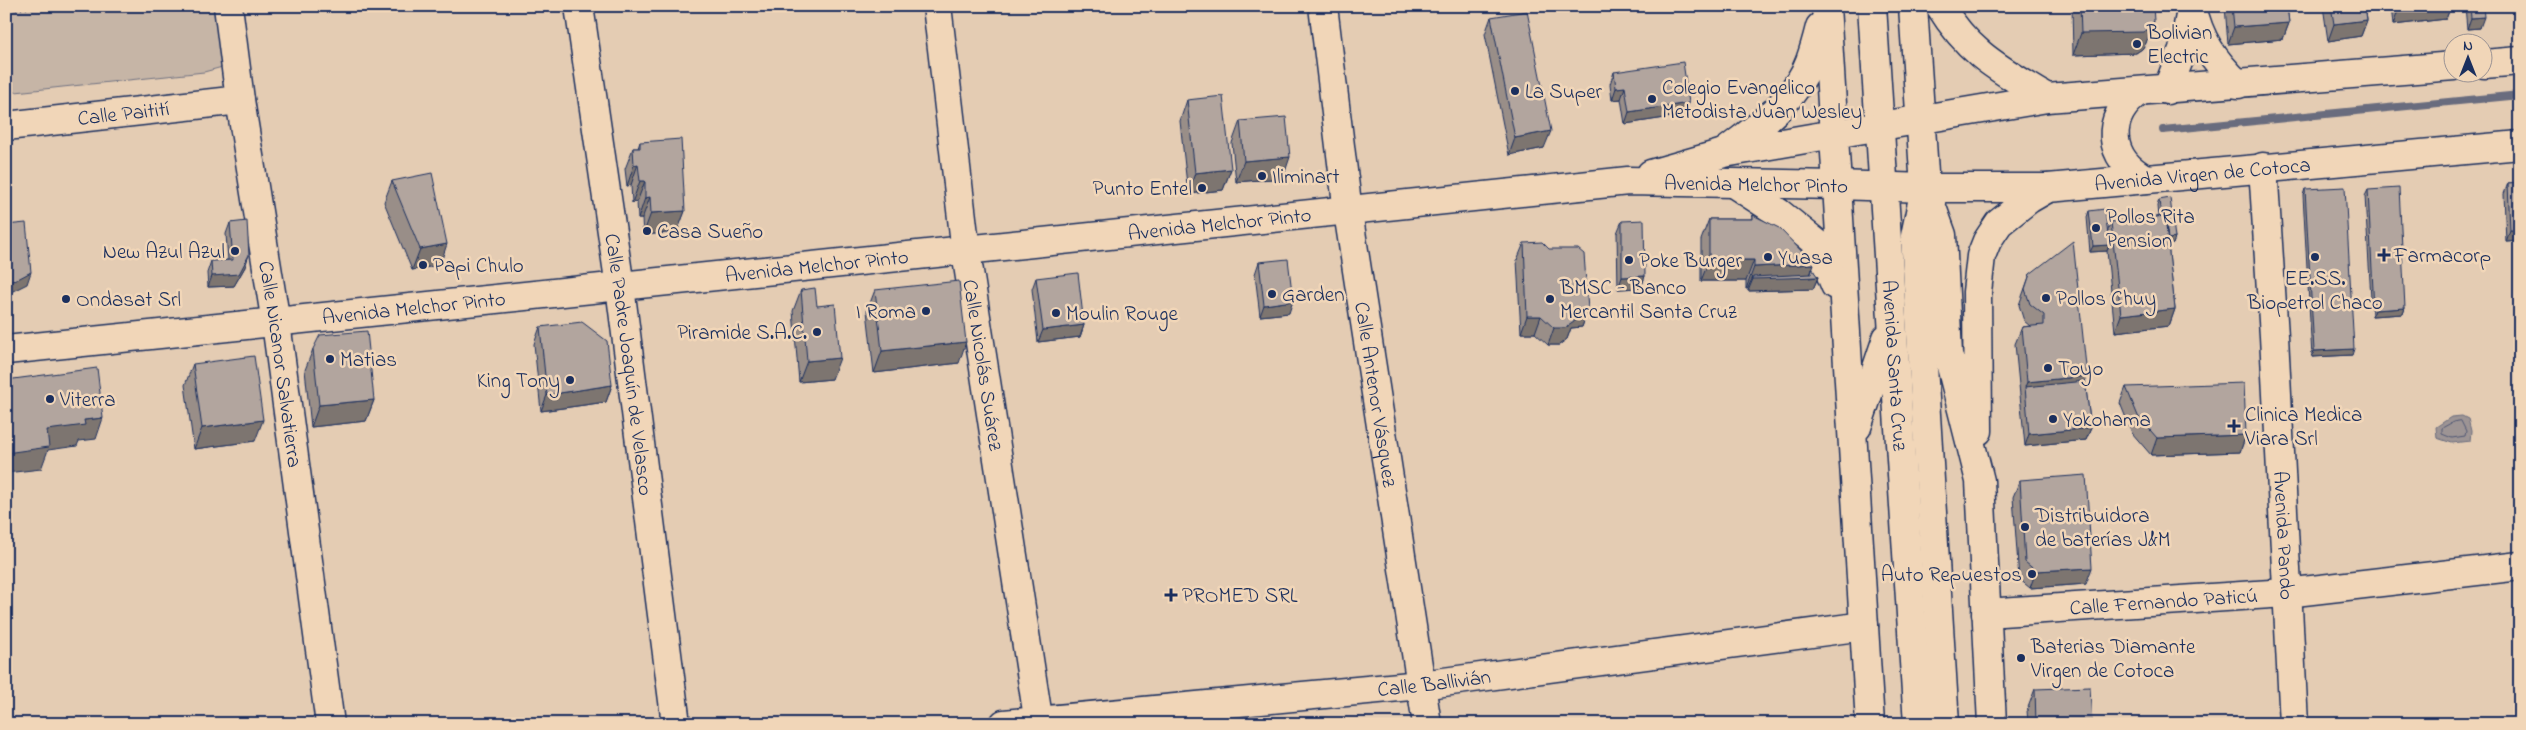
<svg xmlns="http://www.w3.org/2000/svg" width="2526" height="730" font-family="'Indie Flower',sans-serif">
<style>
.green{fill:#c6b5a6;stroke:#707282}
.water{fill:#9d9494;stroke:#696c7e}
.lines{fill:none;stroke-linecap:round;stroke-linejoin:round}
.shore{stroke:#4f5774;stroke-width:1}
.stream{stroke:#696c7e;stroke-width:8}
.street-casing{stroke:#1b2f5e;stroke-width:31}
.secondary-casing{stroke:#1b2f5e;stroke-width:31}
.primary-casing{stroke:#1b2f5e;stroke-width:31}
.path{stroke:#1b2f5e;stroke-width:3;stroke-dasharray:1 4;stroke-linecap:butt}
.street{stroke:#f1d6b8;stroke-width:28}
.secondary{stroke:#f1d6b8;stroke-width:28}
.primary{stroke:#f1d6b8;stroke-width:28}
.wall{fill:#998e88;stroke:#1b2f5e}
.shaded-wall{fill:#7d746f;stroke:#1b2f5e}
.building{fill:#b2a59e;stroke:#1b2f5e}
.poi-dot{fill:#1b2f5e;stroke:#f1d6b8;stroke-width:2}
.labels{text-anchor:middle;stroke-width:5;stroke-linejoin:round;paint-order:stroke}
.poi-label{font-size:21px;fill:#1b2f5e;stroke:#f1d6b8;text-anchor:start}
.street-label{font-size:21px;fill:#1b2f5e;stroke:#f1d6b8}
</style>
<rect width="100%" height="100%" fill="#e4ccb3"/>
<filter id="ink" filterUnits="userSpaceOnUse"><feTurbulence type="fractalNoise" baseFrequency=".02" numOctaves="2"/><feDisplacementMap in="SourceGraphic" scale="10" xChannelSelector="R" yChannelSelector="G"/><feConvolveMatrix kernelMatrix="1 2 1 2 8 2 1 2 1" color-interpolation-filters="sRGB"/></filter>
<g filter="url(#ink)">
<path class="green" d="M6,6H218L226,66L204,72L6,93Z"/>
<path class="water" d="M2462,416L2468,419L2471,431L2470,441L2452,443L2437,438L2436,427L2451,417Z"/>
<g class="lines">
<path class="shore" d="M2461,421L2466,431L2465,436L2452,438L2442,434V428L2453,422Z"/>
<path class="stream" d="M2163,130L2520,95"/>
<defs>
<g id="street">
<path id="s1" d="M228,6L240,100L276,323L330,724"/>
<path id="s2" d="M579,6L620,287L676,724"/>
<path id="s3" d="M937,6L966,252L1039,724"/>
<path id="s4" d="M1323,6L1348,212L1427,724"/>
<path d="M2192,6C2199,39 2214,61 2238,84"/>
<path d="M2167,90L2184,47L2191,10"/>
<path id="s5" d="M6,126L240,100"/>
<path id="s6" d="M2263,167L2274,336L2294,724"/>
<path id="s7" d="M1986,613L2286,593L2520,566"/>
<path id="s8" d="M1004,724L1421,685L1864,626"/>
</g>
<g id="secondary">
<path d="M1651,174L1724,153L1834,134"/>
<path id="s9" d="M6,350L1628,181L1837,185"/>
</g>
<g id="primary">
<path d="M1826,6L1870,724"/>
<path id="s10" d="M1872,6L1918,724"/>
<path d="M1913,6L1925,188L1915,236L1945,724"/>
<path d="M1940,6C1970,55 2000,69 2047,98"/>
<path d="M2484,64L2520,61"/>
<path d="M2139,92C2104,117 2107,159 2146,179"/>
<path d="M1834,134L2047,98L2454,66"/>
<path d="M1724,153C1757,127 1795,102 1810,61C1814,50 1817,39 1820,27"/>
<path d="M1736,185L1779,213L1819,245L1835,285"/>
<path id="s11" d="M1837,185L1925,188H2048L2520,145"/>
<path d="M1925,188L1942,235L1948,354L1980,481L1992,724"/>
<path d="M1857,427L1887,338"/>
<path d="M1978,431L1977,292L1981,256L1987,241L1999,223L2029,199L2048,188"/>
</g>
</defs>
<use href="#street" class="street-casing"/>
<use href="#secondary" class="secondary-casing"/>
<use href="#primary" class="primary-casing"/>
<path class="path" d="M6,10L46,6"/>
<use href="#street" class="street"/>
<use href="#secondary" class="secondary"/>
<use href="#primary" class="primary"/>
</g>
<path class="wall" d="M2072,6H2153L2146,43L2142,49L2136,53L2073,55Z
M2225,6H2287L2289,23L2283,39L2228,44Z
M2323,6H2365L2367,20L2361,36L2328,41Z
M2391,6H2451L2446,19L2393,25Z
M2465,6H2483L2480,28L2467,29Z
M1491,17L1544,148L1509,155L1485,34Z
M1614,72L1689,103L1685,115L1625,124L1621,99L1612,100L1610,84Z
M1187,100L1231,169L1223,190L1188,194L1180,121Z
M1240,121L1283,178L1236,182L1232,143Z
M640,142L685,211L677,232L643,235L642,219H638L637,202L632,203L631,185L627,186L625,169L633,148H638Z
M392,181L440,265L412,270L384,202Z
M2520,182V241L2506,242L2504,194L2508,183Z
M2305,189L2352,355L2312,357L2303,195Z
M2368,190L2405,308L2403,314L2372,316L2365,196Z
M2159,200L2175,238L2173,244L2168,245L2175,309L2169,326L2115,332L2107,251L2090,252L2087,217L2089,211L2107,233L2111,222L2158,217L2157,206Z
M1753,215L1818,277L1813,289L1748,291V288L1746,289V281H1701V240L1709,219H1751Z
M1622,221L1645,276L1641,288L1618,289L1617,233Z
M230,223L245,267L234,286L208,287L207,273L211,261L228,260L226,234Z
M1524,243L1588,310L1582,327L1571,328L1567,339L1559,345H1548L1535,333H1521L1517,260Z
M1259,262L1289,313L1260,316L1255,274Z
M2030,274L2085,381L2091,428L2086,440L2025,446L2015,344L2022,327L2030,326L2024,321L2019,305Z
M1036,278L1084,325L1080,337L1038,342L1032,289Z
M801,290L817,306L832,379L799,382L793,311Z
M875,290L959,363L874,373L867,311Z
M540,327L612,385L606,402L541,411L534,344Z
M313,349L374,400L366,421L311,427L305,370Z
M193,364L255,441L194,449L185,385Z
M2126,387L2246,435L2240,452L2151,455L2132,433L2120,403Z
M2020,480L2086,584L2030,588L2019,579L2013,497Z
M2035,689L2092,724H2028L2027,710Z"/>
<path class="shaded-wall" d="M2417,6H2451L2446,19L2393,25L2399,8Z
M2484,17L2480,28L2467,29L2471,18Z
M2367,20L2361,36L2328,41L2334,24Z
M2154,21L2146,43L2142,49L2136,53L2073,55L2081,33Z
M2289,23L2283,39L2228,44L2234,27Z
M1625,87L1621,99L1612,100L1616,88Z
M1689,103L1685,115L1625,124L1629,112Z
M1551,131L1544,148L1509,155L1515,138Z
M1290,157L1283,178L1236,182L1244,161Z
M638,164L631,185L627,186L634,165Z
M1231,169L1223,190L1188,194L1195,173Z
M640,181H645L637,202L632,203Z
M650,197L642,219H638L645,198Z
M685,211L677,232L643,235L651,213Z
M2510,230H2520V241L2506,242Z
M2175,238L2173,244L2161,246L2163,240Z
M447,244L440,265L412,270L420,249Z
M2109,245L2107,251L2090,252L2093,246Z
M249,255L245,267L234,286L208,287L212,276Z
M1709,260H1754L1746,281H1701Z
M1814,264L1809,278L1818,277L1813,289L1748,291L1753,279V277L1748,288L1746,289L1754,267Z
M31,272L27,284L11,292L6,293V282Z
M1645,276L1641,288L1618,289L1622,277Z
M1293,301L1289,313L1260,316L1264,305Z
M2405,308L2403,314L2372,316L2374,310Z
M2175,309L2169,326L2115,332L2121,315Z
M1588,310L1582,327L1571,328L1567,339L1559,345H1548L1554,328L1576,311Z
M1527,316H1541L1535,333H1521Z
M1084,325L1080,337L1038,342L1043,330Z
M966,342L959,363L874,373L882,351Z
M2354,349L2352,355L2312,357L2314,351Z
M840,358L832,379L799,382L807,361Z
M2087,376L2081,393L2025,387L2027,382Z
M612,385L606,402L541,411L547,395Z
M374,400L366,421L311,427L319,405Z
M103,418L96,439L79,441L77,446L48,450L41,469L6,473V453L47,430L84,420Z
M263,420L255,441L194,449L202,428Z
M2091,428L2086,440L2025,446L2029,434Z
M2246,435L2240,452L2151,455L2157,438Z
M2092,568L2086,584L2030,588L2036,571Z"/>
<path class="building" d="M2080,6H2153L2154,21L2150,28L2144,32L2081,33Z
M2232,6H2287L2289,23L2234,27Z
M2331,6H2365L2367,20L2334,24Z
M2399,6H2417L2399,8Z
M2470,6H2483L2484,17L2471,18Z
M1527,11L1551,131L1515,138L1491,17Z
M1683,62L1689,103L1629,112L1625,87L1616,88L1614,72Z
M1223,96L1231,169L1195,173L1187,100Z
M1286,117L1290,157L1244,161L1240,121Z
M681,139L685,211L651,213L650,197L645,198V181H640L638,164L634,165L633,148H640V142Z
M432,173L447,244L420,249L392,181Z
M2520,182V230H2510L2508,183Z
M2345,187L2354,349L2314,351L2305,189Z
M2399,188L2405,308L2374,310L2368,190Z
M2170,198L2175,238L2168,239L2165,216L2161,217L2159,200Z
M2105,209L2109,245L2093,246L2089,211Z
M1753,215L1779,228L1814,264L1754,267V260H1709V219H1753Z
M2165,216L2175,309L2121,315L2111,222Z
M1644,220L1645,276L1622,277V221Z
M247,221L249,255L239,274L212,276L211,261L233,260L230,223Z
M26,223L31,272L16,280L6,282V225Z
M2073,241L2087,376L2027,382L2022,327L2044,325V315L2030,304L2025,289L2030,274Z
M1542,242L1549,249H1578L1584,254L1588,310L1576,311L1574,322L1565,328H1554L1541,316H1527L1524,243Z
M1288,259L1293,301L1264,305L1259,262Z
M1812,269L1818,277L1753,279V277L1811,274Z
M1078,273L1084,325L1043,330L1036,278Z
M959,281L966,342L882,351L875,290Z
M815,288L817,306L835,304L840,358L807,361L801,290Z
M582,322L607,341L612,385L547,395L540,327Z
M367,331L374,400L319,405L313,349L320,335Z
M254,356L263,420L202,428L193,364Z
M97,368L103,418L84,420L85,425L47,430L49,447L6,453V380Z
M2085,381L2091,428L2029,434L2025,387Z
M2244,383L2246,435L2157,438L2138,416L2126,387Z
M2086,475L2092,568L2036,571L2025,562L2020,480Z
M2090,687L2092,724H2036L2035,689Z"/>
</g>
<g class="poi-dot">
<circle cx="2137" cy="44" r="5"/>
<circle cx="1515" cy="91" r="5"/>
<circle cx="1652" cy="99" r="5"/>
<circle cx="1262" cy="176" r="5"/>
<circle cx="1202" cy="188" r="5"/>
<circle cx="2096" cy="228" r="5"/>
<circle cx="647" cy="231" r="5"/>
<circle cx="235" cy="251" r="5"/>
<path d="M2381.5 247.5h5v5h5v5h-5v5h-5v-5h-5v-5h5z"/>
<circle cx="1768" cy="257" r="5"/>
<circle cx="2315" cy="257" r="5"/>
<circle cx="1629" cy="260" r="5"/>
<circle cx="423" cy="265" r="5"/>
<circle cx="1272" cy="294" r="5"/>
<circle cx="2046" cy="298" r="5"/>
<circle cx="66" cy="299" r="5"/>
<circle cx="1550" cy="299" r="5"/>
<circle cx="926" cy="311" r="5"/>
<circle cx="1056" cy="313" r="5"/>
<circle cx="817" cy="332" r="5"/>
<circle cx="330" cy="359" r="5"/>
<circle cx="2048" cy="368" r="5"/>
<circle cx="570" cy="380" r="5"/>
<circle cx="50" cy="399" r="5"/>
<circle cx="2053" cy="419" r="5"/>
<path d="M2231.5 418.5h5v5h5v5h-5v5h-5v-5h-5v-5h5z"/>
<circle cx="2025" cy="527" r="5"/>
<circle cx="2032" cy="574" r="5"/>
<path d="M1168.5 587.5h5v5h5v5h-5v5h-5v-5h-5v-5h5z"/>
<circle cx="2021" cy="658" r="5"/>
</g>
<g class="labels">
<g class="poi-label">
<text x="2147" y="39">Bolivian<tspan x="2147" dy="24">Electric</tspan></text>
<text x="1662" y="94">Colegio Evangelico<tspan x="1662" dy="24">Metodista Juan Wesley</tspan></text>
<text x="1525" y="98">La Super</text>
<text x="1272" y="183">Iliminart</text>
<text x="1192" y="195" text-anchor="end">Punto Entel</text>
<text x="2106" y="223">Pollos Rita<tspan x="2106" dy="24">Pension</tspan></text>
<text x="657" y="238">Casa Sueño</text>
<text x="225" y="258" text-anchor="end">New Azul Azul</text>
<text x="2394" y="262">Farmacorp</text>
<text x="1778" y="264">Yuasa</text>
<text x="1639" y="267">Poke Burger</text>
<text x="433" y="272">Papi Chulo</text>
<text x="2315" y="285" text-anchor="middle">EE.SS.<tspan x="2315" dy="24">Biopetrol Chaco</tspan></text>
<text x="1560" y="294">BMSC - Banco<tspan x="1560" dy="24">Mercantil Santa Cruz</tspan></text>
<text x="1282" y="301">Garden</text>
<text x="2056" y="305">Pollos Chuy</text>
<text x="76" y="306">Ondasat Srl</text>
<text x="916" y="318" text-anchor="end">I Roma</text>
<text x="1066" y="320">Moulin Rouge</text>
<text x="807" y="339" text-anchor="end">Piramide S.A.C.</text>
<text x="340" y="366">Matias</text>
<text x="2058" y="375">Toyo</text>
<text x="560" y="387" text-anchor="end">King Tony</text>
<text x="60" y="406">Viterra</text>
<text x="2245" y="421">Clinica Medica<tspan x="2245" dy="24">Viara Srl</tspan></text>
<text x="2063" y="426">Yokohama</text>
<text x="2035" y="522">Distribuidora<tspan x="2035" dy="24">de baterías J&amp;M</tspan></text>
<text x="2022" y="581" text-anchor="end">Auto Repuestos</text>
<text x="1182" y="602">PROMED SRL</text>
<text x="2031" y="653">Baterias Diamante<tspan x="2031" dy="24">Virgen de Cotoca</tspan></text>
</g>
<g class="street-label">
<text dy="7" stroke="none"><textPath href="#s5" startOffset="118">Calle Paitití</textPath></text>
<text dy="7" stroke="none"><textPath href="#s11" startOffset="366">Avenida Virgen de Cotoca</textPath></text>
<text transform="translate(1756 184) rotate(1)" y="7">Avenida Melchor Pinto</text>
<text dy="7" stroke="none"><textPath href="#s9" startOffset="1220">Avenida Melchor Pinto</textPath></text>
<text dy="7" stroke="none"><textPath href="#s9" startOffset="815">Avenida Melchor Pinto</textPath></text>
<text dy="7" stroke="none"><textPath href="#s9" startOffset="410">Avenida Melchor Pinto</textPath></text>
<text dy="7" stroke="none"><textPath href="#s1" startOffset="362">Calle Nicanor Salvatierra</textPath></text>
<text dy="7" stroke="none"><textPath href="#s2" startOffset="362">Calle Padre Joaquín de Velasco</textPath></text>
<text dy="7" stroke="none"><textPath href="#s10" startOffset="360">Avenida Santa Cruz</textPath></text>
<text dy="7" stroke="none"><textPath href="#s3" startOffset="362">Calle Nicolás Suárez</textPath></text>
<text dy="7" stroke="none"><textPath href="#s4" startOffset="392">Calle Antenor Vásquez</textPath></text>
<text dy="7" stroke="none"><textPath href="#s6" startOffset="369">Avenida Pando</textPath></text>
<text dy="7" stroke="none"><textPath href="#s7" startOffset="178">Calle Fernando Paticú</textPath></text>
<text dy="7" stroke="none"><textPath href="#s8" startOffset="432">Calle Ballivián</textPath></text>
</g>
</g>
<rect width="2526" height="730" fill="none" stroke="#f1d6b8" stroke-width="25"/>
<rect x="12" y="12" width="2501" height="705" fill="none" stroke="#1b2f5e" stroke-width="2" filter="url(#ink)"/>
<g transform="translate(2468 58)"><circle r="24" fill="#f1d6b8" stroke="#9b9394"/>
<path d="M0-4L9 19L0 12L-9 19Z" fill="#1b2f5e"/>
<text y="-8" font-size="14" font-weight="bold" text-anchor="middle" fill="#1b2f5e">N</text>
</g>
</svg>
